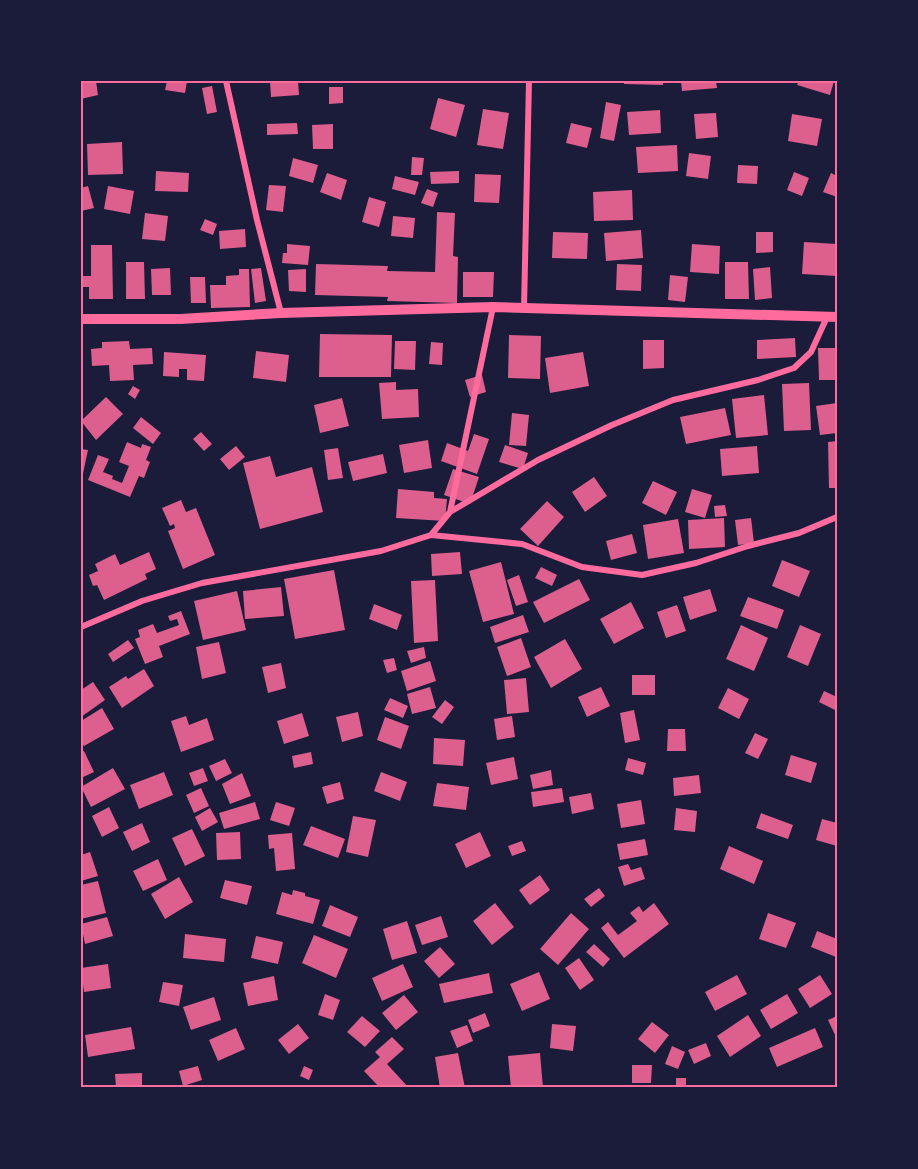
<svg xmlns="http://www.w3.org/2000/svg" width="918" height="1169" font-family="'Fira Sans',sans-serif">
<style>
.building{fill:#dd5f8e}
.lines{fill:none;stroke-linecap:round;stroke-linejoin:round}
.minor{stroke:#ff6b9d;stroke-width:6}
.tertiary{stroke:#ff6b9d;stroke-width:10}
.neatline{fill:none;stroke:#ff6b9d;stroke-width:2}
</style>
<rect width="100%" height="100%" fill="#1b1b3a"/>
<path class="building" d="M81,81H96L98,95L81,99Z
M167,81H187L185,93L165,90Z
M270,81H298L299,95L271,97Z
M624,81H663V85L624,84Z
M681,81H716L717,88L682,91Z
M799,81H834L830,95L797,85Z
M212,86L217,112L207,114L202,88Z
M329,87H343V103L329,104Z
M438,98L465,105L456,137L430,129Z
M606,102L621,105L614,141L600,138Z
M483,109L509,113L503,149L477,145Z
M660,110L661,133L629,135L627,112Z
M716,113L718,137L696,139L694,114Z
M792,114L822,119L817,146L788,141Z
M297,123L298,134L267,135V124Z
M571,123L592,128L587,148L566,143Z
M333,124V149H313L312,125Z
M122,142L123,174L88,175L87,144Z
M677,145L678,171L638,173L636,147Z
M689,153L711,156L708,179L686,176Z
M412,157L424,158L422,175H411Z
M293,158L318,165L313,183L289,176Z
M738,165L758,166L757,184L737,183Z
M156,171L189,173L188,192L155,191Z
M459,171V183L431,184L430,172Z
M794,172L809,178L802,196L787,190Z
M327,173L347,180L341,200L320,192Z
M831,173L837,176V197L823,192Z
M475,174L501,175L499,203L474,202Z
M395,176L419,182L415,195L392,189Z
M269,185L286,186L283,212L266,210Z
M88,186L94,208L81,211V188Z
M108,186L134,191L130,214L104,209Z
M427,189L438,193L433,207L421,203Z
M632,190L633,220L594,221L593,192Z
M369,197L386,202L379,227L362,222Z
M437,212L455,213L453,256L458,257L457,303L387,301L388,297L315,295L316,264L388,266L387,271L435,272Z
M145,213L168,216L165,241L142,239Z
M393,216L415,218L413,238L391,236Z
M205,219L217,224L213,235L200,230Z
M245,229L246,247L220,249L219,231Z
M641,230L643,258L606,261L604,233Z
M553,232L588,233L587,259L552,258Z
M756,232H773V252L756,253Z
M804,242L837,244V276L802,274Z
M287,244L310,246L308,265L282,263L283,253H287Z
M692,244L720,246L719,274L690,272Z
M91,245H112L113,299H89V287H82V276H91Z
M126,262H144L145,299H126Z
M725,262H748L749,299H725Z
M617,264L642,265L641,291L616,290Z
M770,267L772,298L755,300L753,269Z
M170,268L171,295H152L151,269Z
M261,268L266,301L255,303L251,269Z
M239,269H249L250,307L211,308L210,285H226V276L239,275Z
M306,269V292L289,291L288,270Z
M463,272H494L493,297H463Z
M670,275L688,277L685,302L668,300Z
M190,277H205L206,303H191Z
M320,334L392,335L391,377H319Z
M509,335L541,336L540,379L508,378Z
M795,338L796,357L757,359V340Z
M643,340H664V368L643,369Z
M129,341L130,349L152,348L153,364L133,365L134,380L110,381L109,365L92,366L91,349L102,348V342Z
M395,341H416L415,370L394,369Z
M431,342L443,343L442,365L429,364Z
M818,348H837V380H819Z
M256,351L289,355L286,382L253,378Z
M164,352L206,355L204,381L187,380V369H179V377L163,376Z
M583,352L589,386L550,393L545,358Z
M482,375L486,392L470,397L465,380Z
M396,382V390L418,389L419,417L382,419L379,383Z
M809,383L811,430L784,431L782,384Z
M133,386L140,390L135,399L128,394Z
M764,395L768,435L736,438L732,399Z
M106,397L123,414L96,440L81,421Z
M342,398L349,426L320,433L314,405Z
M837,403V433L820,435L816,406Z
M725,408L731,435L686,444L680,417Z
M512,413L529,415L526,446L509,445Z
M141,417L161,433L153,444L133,428Z
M201,432L212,444L204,451L193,439Z
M474,434L489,439L477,474L441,461L447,443L468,451Z
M428,440L432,468L404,473L399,445Z
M837,441V488H829L828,442Z
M127,442L141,448L142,444L151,447L146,460L150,462L144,478L139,476L130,497L88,480L98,455L109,459L103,472L113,476L112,479L122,483L129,466L119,462Z
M505,445L528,453L523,469L499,462Z
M236,446L245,457L229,470L220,459Z
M757,446L759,473L722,476L720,449Z
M338,448L343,478L328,480L324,450Z
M81,449L88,450L82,478H81Z
M383,454L387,473L353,481L348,462Z
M270,456L276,477L312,467L323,512L260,529L243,463Z
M453,469L479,477L470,504L444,495Z
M594,477L607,496L585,512L572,492Z
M653,481L677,492L666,515L642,503Z
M398,489L434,492V498L447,499L445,521L396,518Z
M692,489L712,495L705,518L685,512Z
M181,500L186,512L196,508L215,555L183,569L168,531L175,528L174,524L170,526L162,508Z
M547,501L564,517L538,546L520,529Z
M725,505L727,516L715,517L714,506Z
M724,518L725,547L689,549L688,520Z
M751,518L754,543L738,545L735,520Z
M678,519L684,553L648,559L643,525Z
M632,534L637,553L611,560L606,541Z
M149,552L156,569L145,574L147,579L104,600L97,585L93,586L89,575L98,571L95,564L115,554L120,565Z
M460,552L462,574L432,576L431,554Z
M782,560L810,571L799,597L772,586Z
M501,562L514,614L483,622L469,571Z
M541,567L557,575L552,586L535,578Z
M334,570L345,630L295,639L284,579Z
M519,575L528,602L516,606L507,580Z
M579,579L590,600L544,623L533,602Z
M435,580L438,641L414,643L411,581Z
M281,587L284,616L245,619L243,591Z
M710,589L717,611L690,620L683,597Z
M237,591L246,630L203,640L194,601Z
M748,597L784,610L777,629L740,616Z
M631,602L644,628L614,644L600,619Z
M374,604L402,615L397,630L369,619Z
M677,605L686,631L666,638L657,612Z
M181,611L190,634L159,646L163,657L145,664L135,639L140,637L138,630L153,624L157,633L179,625L177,619L170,621L168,616Z
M523,615L529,632L495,643L490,627Z
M741,625L768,638L754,671L726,659Z
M800,625L821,634L808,666L787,657Z
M521,638L531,667L507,676L497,647Z
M565,639L582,669L551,688L534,657Z
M128,640L134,648L113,662L108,654Z
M219,642L226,673L202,679L196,647Z
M424,647L426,658L411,663L407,651Z
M394,658L397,670L387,673L383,660Z
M430,661L436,681L407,691L401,671Z
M281,663L286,688L268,693L262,667Z
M144,669L154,686L122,708L109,687L126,676L128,679Z
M632,675H655V695H632Z
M526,678L529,712L507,714L504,680Z
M93,682L105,700L81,717V690Z
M430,687L436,708L412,714L407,694Z
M601,687L610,706L587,717L578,697Z
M728,688L749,699L739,719L718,708Z
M824,691L837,697L835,710L819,702Z
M390,698L408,706L403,718L384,710Z
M445,700L454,707L442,724L432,717Z
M102,708L114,729L84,746L81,742V721Z
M634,710L640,740L625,743L620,713Z
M358,712L363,736L342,742L336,717Z
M302,713L309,736L284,744L277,721Z
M186,716L189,725L207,718L214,740L181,752L171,721Z
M512,716L515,737L497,740L494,719Z
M385,717L409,726L401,749L377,740Z
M668,729H685L686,751H667Z
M755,733L768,739L758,759L745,753Z
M434,738L465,740L463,766L433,764Z
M84,751L94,772L81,778V752Z
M311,752L313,764L294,768L292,756Z
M791,755L817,763L811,783L785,775Z
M514,757L518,779L491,785L486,763Z
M628,758L646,763L643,775L625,770Z
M225,759L232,773L216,781L209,766Z
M113,768L125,789L91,807L81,787Z
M203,768L208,781L194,786L189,773Z
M551,770L553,785L533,789L530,775Z
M164,772L173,795L139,809L130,785Z
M381,772L407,782L400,801L374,791Z
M242,773L251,796L230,804L222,784Z
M699,775L701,793L674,796L673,778Z
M340,782L344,799L327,804L322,787Z
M437,783L469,787L466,810L433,806Z
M201,788L209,806L194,813L186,795Z
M562,788L564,802L533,807L531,792Z
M591,793L594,809L572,814L569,797Z
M641,800L645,824L621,828L617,804Z
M255,802L260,819L224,829L219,813Z
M276,802L295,808L289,826L270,820Z
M109,807L119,828L102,837L92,816Z
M210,808L218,822L202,831L195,817Z
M676,808L697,811L695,832L674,830Z
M761,813L793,825L788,839L756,828Z
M353,816L376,820L368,857L346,852Z
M822,819L837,823V846L816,840Z
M142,823L150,842L132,851L123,832Z
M311,826L345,839L338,858L303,845Z
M192,829L205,856L185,866L172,838Z
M240,832L241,859L217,860L216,833Z
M480,832L491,856L466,868L455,844Z
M292,833L295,869L276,871L274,848L269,849L268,835Z
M645,839L648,855L620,860L617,844Z
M522,841L526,851L512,856L508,846Z
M729,846L763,861L754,884L720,869Z
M90,852L98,876L81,881V855Z
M158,859L167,880L143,891L133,871Z
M628,864L631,870L641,867L645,879L624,886L618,867Z
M540,875L550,890L530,905L519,890Z
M179,877L193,902L165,919L151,894Z
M225,880L252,886L247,905L220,898Z
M98,881L106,913L81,919V885Z
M599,888L605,896L591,907L584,899Z
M293,890L305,893V896L320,900L313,924L276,914L282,892L292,895Z
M495,903L514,927L492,945L473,921Z
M654,903L669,924L624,958L601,928L608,922L618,935L637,921L630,913L639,906L643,912Z
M330,905L358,917L350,937L322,926Z
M571,913L589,929L558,965L540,949Z
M768,913L796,923L786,948L759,939Z
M441,916L448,937L422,945L415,925Z
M107,917L113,936L85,944L81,924Z
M407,921L417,953L392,960L383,929Z
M817,931L837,939L836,957L811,947Z
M185,934L226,939L224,962L183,958Z
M314,935L348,949L336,978L302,963Z
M256,936L283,942L278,964L251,958Z
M594,944L610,959L603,967L586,952Z
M440,947L455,964L439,978L424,961Z
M579,958L594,980L580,990L565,968Z
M108,964L111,988L84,992L81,968Z
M403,964L413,987L382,1001L372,978Z
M539,972L550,999L522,1011L510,984Z
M489,973L493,993L444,1003L439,984Z
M737,975L747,994L715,1011L705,992Z
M820,975L832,994L810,1008L798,989Z
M274,976L278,1000L248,1006L243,983Z
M163,982L183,985L179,1006L159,1002Z
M325,994L340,1000L333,1020L318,1015Z
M787,994L798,1013L771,1029L760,1010Z
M404,995L418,1012L396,1030L382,1013Z
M214,997L221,1020L191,1030L183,1007Z
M485,1013L490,1026L473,1033L468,1020Z
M748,1015L761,1036L730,1057L717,1036Z
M362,1016L380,1031L365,1047L347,1032Z
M837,1016V1039L828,1020Z
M652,1022L669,1035L655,1053L638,1039Z
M298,1024L309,1038L289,1054L278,1040Z
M552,1024L576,1026L573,1051L550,1048Z
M467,1025L473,1041L457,1048L450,1031Z
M131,1027L135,1049L88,1057L85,1035Z
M236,1028L245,1049L218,1061L209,1040Z
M815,1028L823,1047L777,1067L769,1048Z
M392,1037L404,1049L387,1064L409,1088H380L364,1071L380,1057L375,1052Z
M706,1043L711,1056L694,1064L688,1050Z
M672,1046L685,1052L678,1069L665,1064Z
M458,1053L465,1088H440L435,1057Z
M540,1053L543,1088H511L508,1056Z
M632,1065H652L651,1083H632Z
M198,1066L202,1080L183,1086L179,1071Z
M304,1066L313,1070L309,1080L300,1076Z
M142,1073V1088H116L115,1074Z
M676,1078H686V1086L705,1085L706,1088H669V1086H676Z"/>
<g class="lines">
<path class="minor" d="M226,81L257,220L281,313
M524,308L529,81
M450,512L493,307
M431,535L522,544L582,567L642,575L696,563L748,546L799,533L837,517
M81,627L142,601L202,583L381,551L431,535L450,512L538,460L612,425L673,400L758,380L794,368L811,352L827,317"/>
<path class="tertiary" d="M81,319H180L281,313L493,307L837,317"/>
</g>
<rect width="918" height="1169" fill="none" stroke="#1b1b3a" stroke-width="165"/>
<rect x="82" y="82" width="754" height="1004" class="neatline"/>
</svg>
